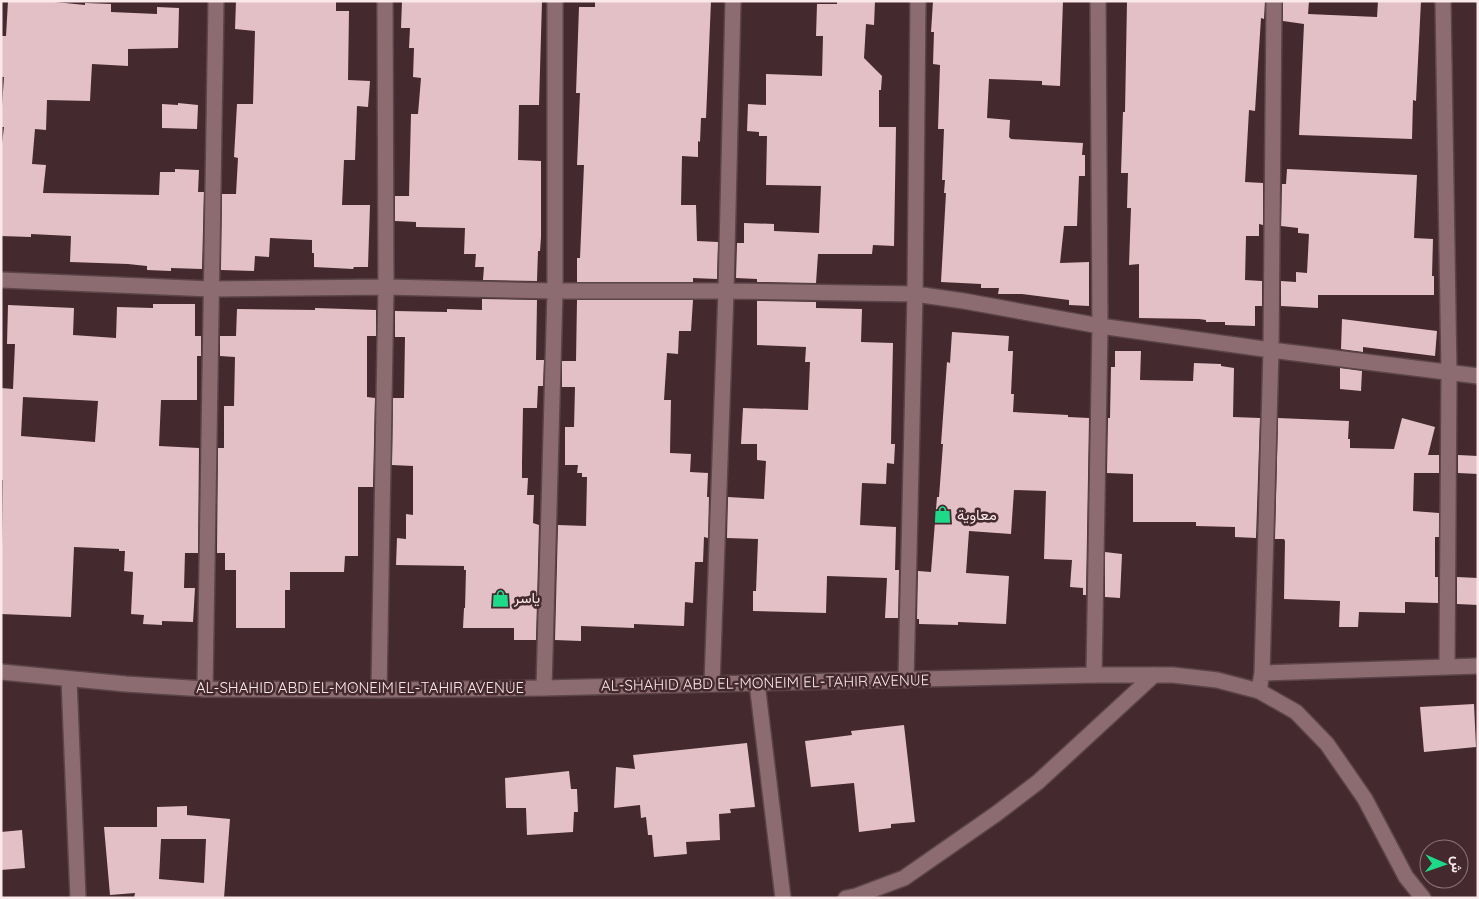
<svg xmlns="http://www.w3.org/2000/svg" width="1479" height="899" font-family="Quicksand,Vazirmatn,sans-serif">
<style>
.building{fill:#e3c0c5;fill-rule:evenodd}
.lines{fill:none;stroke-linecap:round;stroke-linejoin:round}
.street-casing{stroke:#5b4549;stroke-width:18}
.secondary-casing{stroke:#5b4549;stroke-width:18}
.street{stroke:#8c6c71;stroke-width:15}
.secondary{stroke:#8c6c71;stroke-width:15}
.labels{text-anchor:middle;stroke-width:5;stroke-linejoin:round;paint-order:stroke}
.poi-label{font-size:15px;fill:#fae8ea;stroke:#44292e;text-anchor:start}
.street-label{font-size:15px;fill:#fae8ea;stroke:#44292e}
</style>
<rect width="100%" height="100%" fill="#44292e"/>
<path class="building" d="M8,1H45L85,5V3L111,4V12L157,14V7L179,8L178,48L128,49V66L92,64L90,101L47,100L46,130L35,129L32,164L46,165L43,193L159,195L160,172H175V169L199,170L198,192H204L202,269L171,268V271L147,270V266L128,264L70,262L71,236L31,234V237L1,236V152L4,127H1V121L4,77H1V36H6Z
M236,1H336V11H349L348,80L370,81L368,107L357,106L355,160H344L342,205H370L368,267H354L353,269L314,267V253H312V240L270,238L269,257L255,256L254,271L221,270L222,194H236L238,158L234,157L237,104H253L255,31L235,29Z
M402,1H542L539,105H519L518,160L541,161V237L540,251H538L537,281L483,280L484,267H475L476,254H464L465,228L416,227V222L395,221V196H409L411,114H418L421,78L413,77L414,48H409L410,28H401Z
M595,1H711L706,118H701L700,142L698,141V157L682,156L681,205H696L697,241L718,242L717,279L693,278V282H577V258H580L584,165H577L580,93H576L579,7H595Z
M837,1H875L874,25L866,24L864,58L882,76L881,90H879V127H896L894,246L873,245L872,254H818L816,283L757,282V279L736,278L737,243H744V223L774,224V231L819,233L821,186L766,185L767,136H759V132L747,131L748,104L766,105V74L822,76L823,36H816L817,4H837Z
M933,1H1063L1060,86L1042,85V81L989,79L987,118L1010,120L1009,137L1011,139L1083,143L1082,155H1085V176H1079L1077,226H1064L1060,263L1089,262V306L1069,305V300L1022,294H998L999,288H981V284L941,282L946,193H944L945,180H942L944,129H938L940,65L933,64L934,32H931Z
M1127,1H1265L1264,19L1261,18L1255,111L1249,110L1245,182L1263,183V225L1259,224V236H1246L1245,280L1262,281V306H1255V326L1225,325V322H1206V320L1199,319L1139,318V264L1129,265L1131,208H1127L1128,173H1121L1123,112H1125Z
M1283,1H1309L1308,14L1377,17L1378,1H1421L1416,101L1413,100L1412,139L1299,135L1304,24L1283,21Z
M178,103L198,105L197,129L162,128V104L178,105Z
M1287,169L1417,175L1414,238L1433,239L1432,276H1434V295H1318V308L1281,306V281L1296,282V272L1307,273L1309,234L1298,233V228L1281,226L1282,184H1286Z
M482,299L537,300L536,360H544L543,386H538L537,408H523L522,462V478H528L527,495H534L533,523L539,525L536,640H514V628H463L464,608H465L466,570H464V566L396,565L397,538L406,539V514L413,515V466L392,465L393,398H404L405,337H395V311L447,312V309L482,310Z
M577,300H693L691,331H679L678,354L667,353L664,400H671L670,453L691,454L690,472L708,473L707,497H709L708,538L704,537L703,562H695L693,603L685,602L684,626L634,624V628L581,626V641L555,640L558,525L586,526L587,477H582V473H577L578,465H565V427H574L575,387H562V361H576Z
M757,301L816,302V308L862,309L861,342L893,343L891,444H895L894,464L887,463L886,484L862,483L860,525L896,527L895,570H899L898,618H885L887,578L827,576L826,613L753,611V591H756L758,539L727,538L728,497L764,499L766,461L757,460V444H741L743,408L808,410L810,362H805L806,347L757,345Z
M153,304H195V336H201V356H197V400H161L159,446L199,448L198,553H185L184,588H195L193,622L162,621V625L143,624L144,615L131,614L133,572L124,571L125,551H119V549L74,547L71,617L1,614L3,480H1V388L13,389L15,344H7L8,305L74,308L73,335L116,338L117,307L153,308ZM23,397L98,401L95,442L21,436Z
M315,308L376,310V336H367V397L375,398L373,487H358V556H345L344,572H290V590H285V628H236V570H225V553H217L218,448H224V406H234L235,357L220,356V336H236L237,309L315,310Z
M1342,319L1437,331L1435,356L1363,347V352L1341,349Z
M952,332L1009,336L1008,351H1013L1011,394H1014L1013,412L1068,415V417L1089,418L1086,595H1083V588L1070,587L1072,560L1044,559L1046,491L1014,490L1011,534L969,531L966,573L1009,576L1006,624L958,622V625L919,624V619H917L918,571L931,572L937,497H939L943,444H941L947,362L950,363Z
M1115,351H1141L1140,380L1193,381L1194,363L1221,364V366L1234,368L1233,417L1260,418L1256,538L1235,537V527L1196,526V522H1133V474L1107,473L1108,418H1110L1111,367H1115Z
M1340,368L1362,371L1361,391L1340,389Z
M1278,418L1349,421L1348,439H1350V448L1394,449L1402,418L1435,427L1428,455H1439V473H1414L1413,511L1439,513V537H1435V577H1438V603L1405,602V613L1359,612L1358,627H1339L1340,601L1284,599L1285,541L1284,539H1275Z
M1458,455L1478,456V474L1458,473Z
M1105,552L1122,554L1120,598L1105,597Z
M1457,577L1478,578V605L1457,604Z
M1474,704L1476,747L1424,752L1420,707Z
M904,725L915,822L891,824V828L859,832L854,783L811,787L805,741L852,735L851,731Z
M747,743L755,807L730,809L731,813L719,814L720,840L686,842L687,854L654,857L652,835H648L646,817L641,818L640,805L614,808L616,767L635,769L633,755Z
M569,771L571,789H577L578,812H574L573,832L527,835L526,808H506L505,778Z
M187,806V815L230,819L224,898H134L135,893L110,895L104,827H157V807ZM161,839H206L204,883L159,879Z
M22,830L25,868L1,870V832Z"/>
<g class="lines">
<defs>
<path id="street" d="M1443,1L1449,373L1447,667
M1,280L211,289L386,287L555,291H726L915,294L964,301L1100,326L1271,350L1478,376
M1262,673L1478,666
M1094,675L1100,326L1098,1
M69,679L78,898
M906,680L915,294L918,1
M757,683L783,898
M712,684L726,291L733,1
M544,688L555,291V1
M205,689L216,1
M379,690L386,287L385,1
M1259,691L1262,673L1271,350L1274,1
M846,898L856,896L904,878L996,814L1038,782L1154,675"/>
<path id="secondary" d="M1,672L126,684L205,689L379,690L544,688L1094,675H1173L1217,680L1259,691L1296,712L1327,744L1365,799L1406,877L1423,898"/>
</defs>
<use href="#street" class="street-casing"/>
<use href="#secondary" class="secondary-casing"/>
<use href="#street" class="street"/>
<use href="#secondary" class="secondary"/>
</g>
<defs>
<symbol id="shop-bare" viewBox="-9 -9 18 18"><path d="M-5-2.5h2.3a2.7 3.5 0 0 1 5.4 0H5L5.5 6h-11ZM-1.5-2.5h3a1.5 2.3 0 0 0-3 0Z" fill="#1dd988" stroke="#44292e" stroke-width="2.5" paint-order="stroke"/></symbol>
</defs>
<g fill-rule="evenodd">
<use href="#shop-bare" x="930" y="502" width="25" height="25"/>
<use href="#shop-bare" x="488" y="586" width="25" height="25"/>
</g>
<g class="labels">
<g class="poi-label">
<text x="957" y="520">معاوية</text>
<text x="514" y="603">ياسر</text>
</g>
<g class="street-label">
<text transform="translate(765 683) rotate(-1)" y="5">AL-SHAHID ABD EL-MONEIM EL-TAHIR AVENUE</text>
<text x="360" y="693">AL-SHAHID ABD EL-MONEIM EL-TAHIR AVENUE</text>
</g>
</g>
<rect width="1479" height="899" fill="none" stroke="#fae8ea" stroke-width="5"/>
<g transform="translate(1444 864) rotate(92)"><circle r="24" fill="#44292e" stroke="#8d7579"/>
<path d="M0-4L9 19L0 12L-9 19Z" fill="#1dd988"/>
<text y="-8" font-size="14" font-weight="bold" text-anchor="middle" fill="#fae8ea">ش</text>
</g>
</svg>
